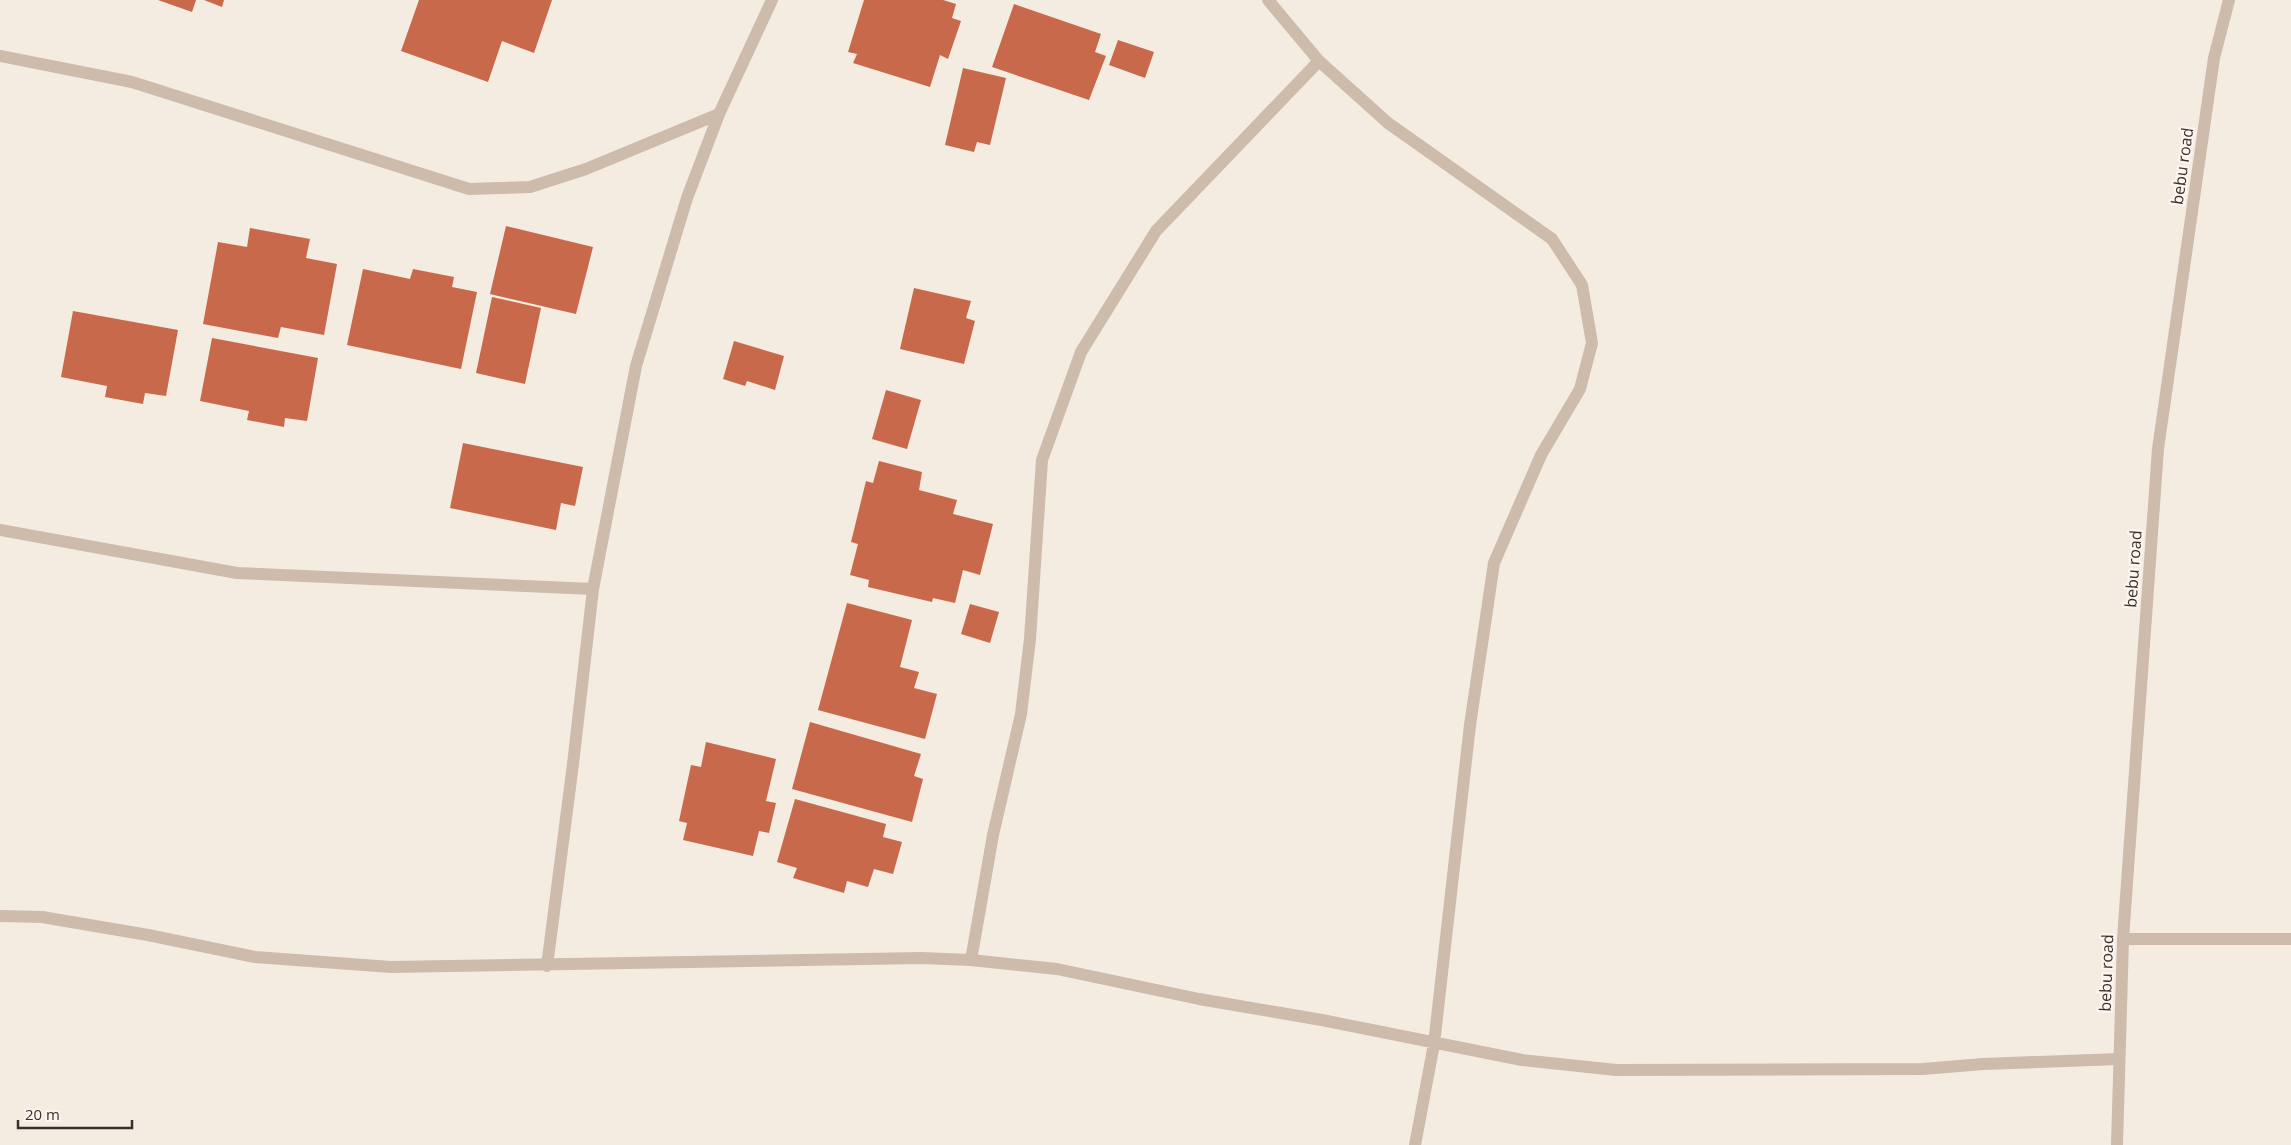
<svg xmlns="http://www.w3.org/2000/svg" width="2291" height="1145" font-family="'Open Sans',sans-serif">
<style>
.building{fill:#c8694b}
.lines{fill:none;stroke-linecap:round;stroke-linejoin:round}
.minor{stroke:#cdbbac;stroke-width:12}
.labels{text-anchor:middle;stroke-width:5;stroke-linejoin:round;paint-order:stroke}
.street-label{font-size:16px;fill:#3b302b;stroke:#fbf5ee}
</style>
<rect width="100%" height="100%" fill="#f4ebe1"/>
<path class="building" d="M158,0H196L192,12Z
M204,0H224L222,7Z
M419,0H552L534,53L502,41L488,82L401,51Z
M864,0H943L956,4L952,18L961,21L948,59L940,55L930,87L853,63L857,54L848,52Z
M1014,4L1101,34L1095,52L1106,56L1089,100L992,67Z
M1118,40L1154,52L1145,78L1109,65Z
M963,68L1006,78L990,145L977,142L974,152L945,145Z
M506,226L593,247L576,314L490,294Z
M250,228L310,239L306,258L337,264L324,335L281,327L278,338L203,324L218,242L247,247Z
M363,269L410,279L413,269L454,277L452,287L477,292L461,369L347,345Z
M914,288L971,301L966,318L975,321L964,364L900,349Z
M492,297L541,308L525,384L476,373Z
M73,311L178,330L166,396L145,393L143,404L105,397L107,386L61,377Z
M212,338L318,358L307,421L285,418L284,427L247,420L249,411L200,401Z
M734,341L784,356L775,390L747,381L745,386L723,379Z
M886,390L921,400L907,449L872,439Z
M463,443L583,467L575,506L561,503L556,530L450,508Z
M879,461L922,472L919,490L957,500L953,514L993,524L980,575L963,570L955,603L933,598L932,602L868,587L869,580L850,575L858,544L851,542L866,481L873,483Z
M847,603L912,620L900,667L919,672L914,688L937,694L925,739L818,710Z
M970,604L999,612L990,643L961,634Z
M810,722L921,754L914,776L923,779L912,822L792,789Z
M706,742L776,759L766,801L776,803L769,833L759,831L753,856L683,840L687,823L679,821L691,765L701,767Z
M795,799L886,824L883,837L902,842L893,874L874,869L868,887L847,881L844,893L793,878L797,868L777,862Z"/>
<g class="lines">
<path class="minor" d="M1268,0L1319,61L1388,123L1552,239L1582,285L1592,343L1580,389L1541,455L1494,563L1470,725L1434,1044L1415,1145
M0,56L132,82L469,189L530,187L586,169L719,114
M0,530L237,573L593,589
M0,916L42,917L148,935L255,957L391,967L921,958L971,960L1057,969L1199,999L1322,1020L1522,1060L1616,1070L1923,1069L1983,1064L2119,1059
M2123,939H2291
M971,960L993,835L1021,714L1030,639L1042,460L1081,352L1156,231L1319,61
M547,966L573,764L593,589L636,366L687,198L719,114L772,0
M2117,1145L2123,939L2158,449L2214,58L2229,0"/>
</g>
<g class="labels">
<g class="street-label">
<text transform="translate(2182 166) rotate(-82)" y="6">bebu road</text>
<text transform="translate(2133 569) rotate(-86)" y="6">bebu road</text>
<text transform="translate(2106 973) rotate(-88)" y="6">bebu road</text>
</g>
</g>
<path d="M18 1120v8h114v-8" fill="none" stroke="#3b302b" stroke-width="2.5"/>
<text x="25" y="1120" font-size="15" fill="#3b302b" stroke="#fbf5ee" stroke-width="4" paint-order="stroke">20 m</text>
</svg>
